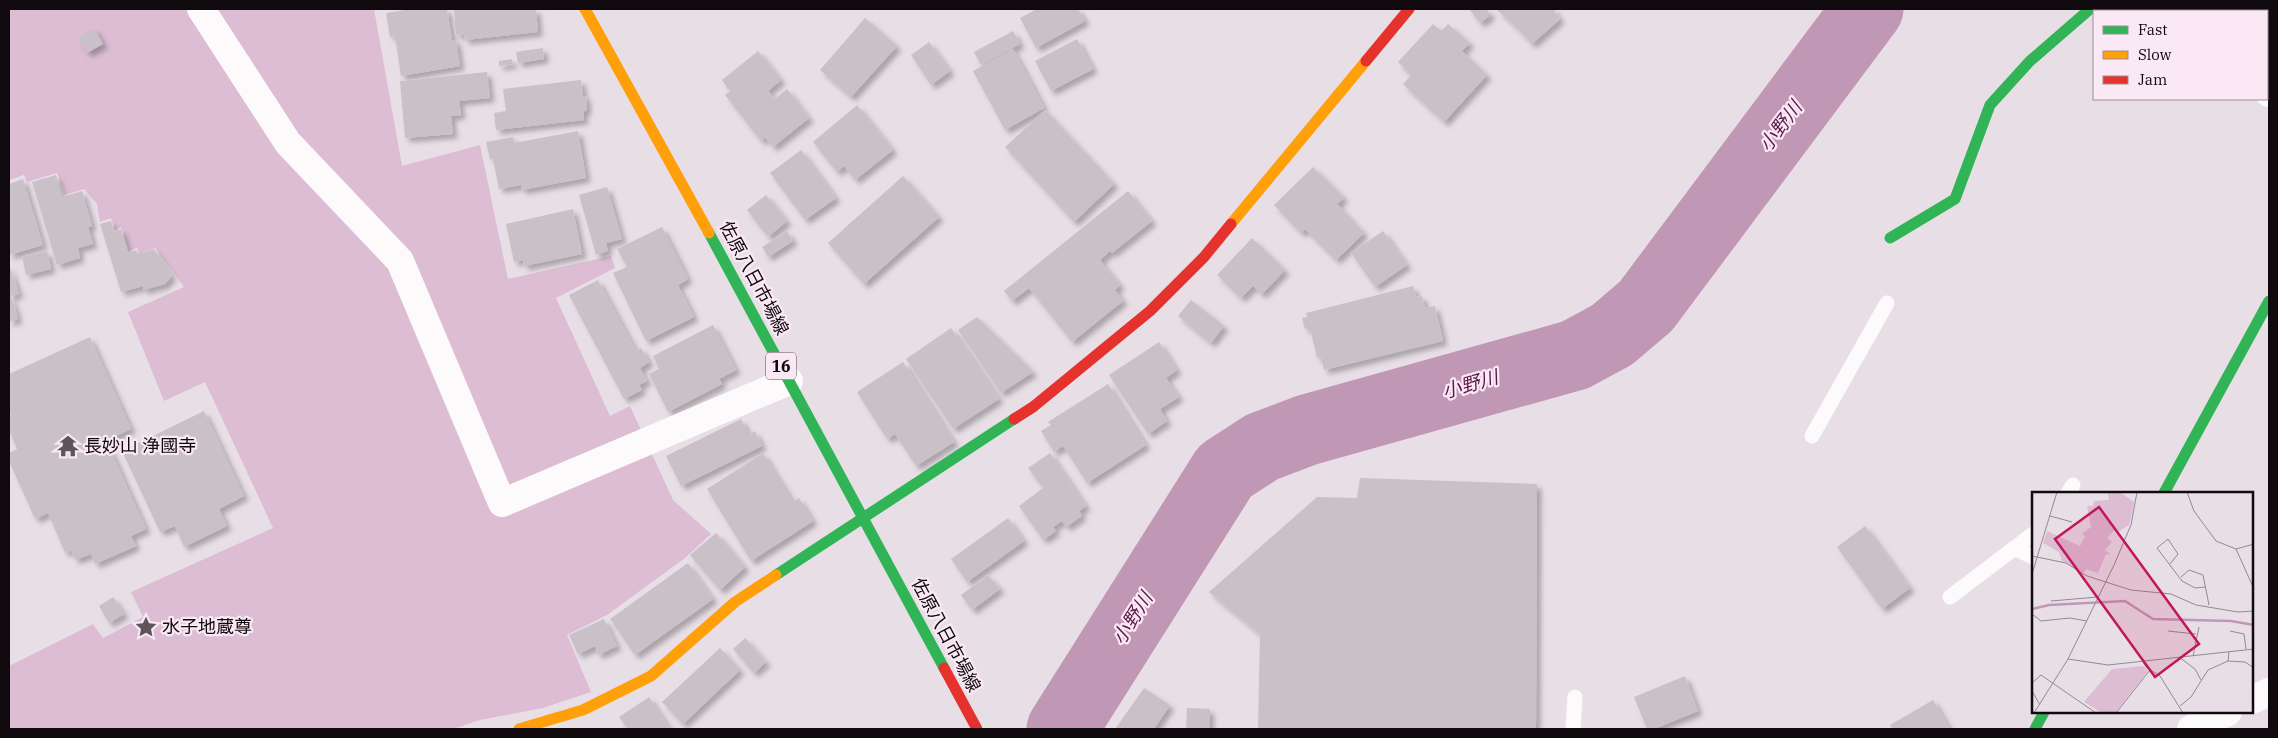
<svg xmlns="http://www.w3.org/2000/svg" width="2278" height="738" viewBox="0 0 2278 738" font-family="'IBM Plex Serif','Noto Sans JP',serif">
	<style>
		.green { fill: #dcbdd4 }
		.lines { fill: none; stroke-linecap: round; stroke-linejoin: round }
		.river { stroke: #c098b5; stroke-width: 71 }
		.building { fill: #c9c1c7; filter: url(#shadow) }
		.lane { stroke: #fcfafb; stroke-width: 15 }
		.street { stroke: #fcfafb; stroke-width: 28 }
		.fast { stroke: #30b455; stroke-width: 11 }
		.slow { stroke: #ff9f0a; stroke-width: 11 }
		.jam { stroke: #e5322d; stroke-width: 11 }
		.labels { text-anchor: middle; stroke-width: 4.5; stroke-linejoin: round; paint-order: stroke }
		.shield { fill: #fae8f4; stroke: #564d53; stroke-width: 1 }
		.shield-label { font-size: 16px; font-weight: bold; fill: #100a0e }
		.street-label { font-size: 18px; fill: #100a0e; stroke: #fae8f4 }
		.poi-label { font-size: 18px; fill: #100a0e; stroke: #fae8f4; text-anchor: start }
		.water-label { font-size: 19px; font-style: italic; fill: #59194b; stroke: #fae8f4 }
		.inset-river { fill: none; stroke: #c098b5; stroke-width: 2.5 }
		.inset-road { fill: none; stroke: #928a90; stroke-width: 1 }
		.view { fill: #c2185b; fill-opacity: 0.15; stroke: #c2185b; stroke-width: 2.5 }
		.inset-edge { fill: none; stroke: #100a0e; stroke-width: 2.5 }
	</style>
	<defs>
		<filter id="shadow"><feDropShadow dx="4.5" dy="4.5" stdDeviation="2.5" flood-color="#0004"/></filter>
	</defs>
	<rect width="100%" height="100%" fill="#e8dfe6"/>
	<path class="green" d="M9 9H374L402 166 480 145 508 279 611 256 615 268 556 298 610 416 630 406 673 500 711 534 685 558 607 615 567 635 591 692 543 708 480 720 453 729H9V666L93 624 103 638 143 617 131 592 273 528 205 382 164 401 128 312 184 287 155 248 139 254 137 248 129 251 121 227 115 230 111 218 100 222 97 204 84 189 65 195 57 173 27 182 24 175 9 180Z"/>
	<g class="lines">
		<path class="river" d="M1062 729 1225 471 1262 447 1307 430 1575 355 1612 335 1646 306 1868 9"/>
	</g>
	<g class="building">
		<path d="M411 9H447L452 40H456L460 66 401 76 395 36 390 37 386 13Z"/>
		<path d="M454 9H536L538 32 465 40 464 34 456 35Z"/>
		<path d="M1037 9H1078L1085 21 1036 48 1020 18Z"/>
		<path d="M1469 9H1486L1491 15 1480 23Z"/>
		<path d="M1498 9H1557L1554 11 1560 19 1532 44 1516 27 1497 10Z"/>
		<path d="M865 18 897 46 851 97 820 70Z"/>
		<path d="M1433 24 1441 31 1448 24 1470 43 1462 51 1487 75 1444 122 1403 84 1411 75 1398 62Z"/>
		<path d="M94 28 103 44 87 53 78 38Z"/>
		<path d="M1013 31 1020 44 981 65 974 52Z"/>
		<path d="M1077 39 1093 69 1051 91 1035 61Z"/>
		<path d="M929 42 950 71 931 85 911 55Z"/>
		<path d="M543 48 544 59 518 63 516 52Z"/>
		<path d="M1013 49 1044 108 1005 130 973 71Z"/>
		<path d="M758 51 781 80 768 91 775 99 787 89 809 118 773 147 765 137 761 141 725 95 730 91 722 80Z"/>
		<path d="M512 59 513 64 499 66V61Z"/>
		<path d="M487 72 490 98 459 101 461 115 451 116 453 134 405 138 400 81Z"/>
		<path d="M581 80 583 96H586L587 110 583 112 584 120 496 130 494 113 506 111 503 89Z"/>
		<path d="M857 105 893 150 855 180 844 166 837 172 813 142Z"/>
		<path d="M1045 110 1114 184 1074 222 1005 147Z"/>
		<path d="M578 131 586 178 521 190V185L499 189 493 159H490L486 142 513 137 514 143Z"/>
		<path d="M801 150 836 198 805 220 770 173Z"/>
		<path d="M1313 167 1344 198 1337 204 1364 233 1336 260 1305 229 1301 233 1274 205Z"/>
		<path d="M56 175 62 197 82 191 92 226 88 227 93 244 78 248 80 258 57 265 32 182Z"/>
		<path d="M903 176 939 217 864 284 828 243Z"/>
		<path d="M23 179 43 245 9 255V184Z"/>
		<path d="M607 187 622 239 606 243 608 251 596 255 579 195Z"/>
		<path d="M1128 191 1152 221 1112 253 1110 251 1100 260 1120 285 1115 290 1123 301 1072 342 1029 288 1012 301 1004 291Z"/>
		<path d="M766 195 787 221 768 237 747 210Z"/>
		<path d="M573 209 582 254 524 266 523 260 514 262 506 224Z"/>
		<path d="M111 221 114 231 121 229 128 253 136 250 138 254 154 249 172 276 165 284 144 290 143 286 121 292 100 224Z"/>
		<path d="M662 227 688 279 678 285 694 317 646 341 613 273 627 267 617 249Z"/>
		<path d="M787 231 793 241 768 257 762 247Z"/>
		<path d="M1383 231 1407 265 1375 287 1351 253Z"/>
		<path d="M1252 238 1285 270 1262 294 1253 286 1241 298 1217 275Z"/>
		<path d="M47 251 51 269 26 275 22 257Z"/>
		<path d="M9 264 19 294 11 296 18 319 9 322Z"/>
		<path d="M598 280 636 351 641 348 649 362 640 368 647 381 639 385 642 390 624 399 569 295Z"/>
		<path d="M1413 286 1416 297 1422 296 1425 308 1435 306 1443 341 1324 370 1321 357 1317 358 1310 328 1305 329 1302 318 1307 317 1306 313Z"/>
		<path d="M1191 300 1224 326 1211 343 1178 316Z"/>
		<path d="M977 317 1033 372 1001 393 958 330Z"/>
		<path d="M713 325 736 370 719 379 722 384 668 412 649 374 659 369 653 356Z"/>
		<path d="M951 328 999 399 953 429 906 359Z"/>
		<path d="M90 337 131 429 96 445 100 454 110 449 146 529 131 536 136 546 95 564 91 554 75 560 71 550 65 553 48 513 35 519 9 461V453L17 449 9 430V417L11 416 9 410V374Z"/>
		<path d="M1159 342 1177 370 1166 378 1179 397 1160 409 1167 421 1148 434 1109 375Z"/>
		<path d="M903 362 954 442 916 466 895 434 887 439 857 392Z"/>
		<path d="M1108 384 1146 445 1087 483 1063 446 1054 452 1041 431 1051 425 1048 422Z"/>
		<path d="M204 411 244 496 219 509 227 526 184 547 175 526 160 532 122 451Z"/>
		<path d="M741 419 749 435 755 431 762 446 681 486 666 456Z"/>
		<path d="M763 453 793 502 799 498 813 521 751 561 707 489Z"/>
		<path d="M1050 453 1086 506 1079 511 1082 516 1066 527 1062 521 1053 527 1056 531 1043 540 1019 506 1043 488 1028 468Z"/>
		<path d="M1360 478 1537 484 1536 729H1258L1260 634 1209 592 1317 497 1357 498Z"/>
		<path d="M1008 518 1024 541 967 582 951 559Z"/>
		<path d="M1865 526 1910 588 1882 609 1837 547Z"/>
		<path d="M716 533 745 567 720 590 690 555Z"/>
		<path d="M688 563 713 599 635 655 610 619Z"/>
		<path d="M988 575 1000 589 972 610 961 595Z"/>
		<path d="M113 597 124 614 109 623 99 606Z"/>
		<path d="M604 619 617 646 598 655 595 646 578 654 569 635Z"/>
		<path d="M745 638 766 662 754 673 733 649Z"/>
		<path d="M720 648 740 670 683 724 662 702Z"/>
		<path d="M1685 676 1698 711 1654 729H1647L1634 697Z"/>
		<path d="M1144 688 1170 705 1154 729H1115Z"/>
		<path d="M649 697 670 729H628L619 717Z"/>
		<path d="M1933 700 1950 729H1892L1890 725Z"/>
		<path d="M1187 708 1210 709 1209 729H1186Z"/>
	</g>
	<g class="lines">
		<g class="lane">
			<path d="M1812 436 1887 303"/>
			<path d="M2068 493 2073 485"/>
			<path d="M2014 548 2033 557"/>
			<path d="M1950 597 2033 534"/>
			<path d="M1573 729 1575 697"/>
		</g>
		<g class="street">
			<path d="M201 9 288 143 400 261 502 503 789 381"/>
			<path d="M2187 9 2190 11"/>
			<path d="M2267 90 2269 93"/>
			<path d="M2252 700 2269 692"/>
			<path d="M2191 729 2228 712"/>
		</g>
		<g class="fast">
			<path d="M709 233 944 668"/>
			<path d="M1890 238 1955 199 1990 105 2030 61 2090 9"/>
			<path d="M2164 493 2269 301"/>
			<path d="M776 575 1014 419"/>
			<path d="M2035 729 2044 712"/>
		</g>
		<g class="slow">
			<path d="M585 9 709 233"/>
			<path d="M1231 224 1366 61"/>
			<path d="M519 729 583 710 651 676 735 602 776 575"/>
		</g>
		<g class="jam">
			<path d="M1366 61 1409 9"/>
			<path d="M1014 419 1033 407 1150 311 1204 257 1231 224"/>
			<path d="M944 668 977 729"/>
		</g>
	</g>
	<defs>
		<g id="temple-bare" transform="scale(1.725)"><path d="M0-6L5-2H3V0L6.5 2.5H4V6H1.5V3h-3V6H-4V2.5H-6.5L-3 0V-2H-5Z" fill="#5c555a" stroke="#fae8f4" stroke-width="2.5" paint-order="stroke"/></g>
		<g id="sight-bare" transform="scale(1.725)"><path d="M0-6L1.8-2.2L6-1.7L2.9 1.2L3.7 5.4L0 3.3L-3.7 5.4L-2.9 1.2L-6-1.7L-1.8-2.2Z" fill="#5c555a" stroke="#fae8f4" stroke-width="2.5" paint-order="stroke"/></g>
	</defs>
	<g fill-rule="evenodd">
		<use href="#temple-bare" x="68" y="446"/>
		<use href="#sight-bare" x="146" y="627"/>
	</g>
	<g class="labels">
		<rect class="shield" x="766" y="352.5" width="30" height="27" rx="4"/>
		<g class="shield-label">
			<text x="781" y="372">16</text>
		</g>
		<g class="street-label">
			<text transform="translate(754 278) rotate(62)" y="6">佐原八日市場線</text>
			<text transform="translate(946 635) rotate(62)" y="6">佐原八日市場線</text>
		</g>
		<g class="poi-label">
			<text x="84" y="452">長妙山 浄國寺</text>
			<text x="162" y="633">水子地蔵尊</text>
		</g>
		<g class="water-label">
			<text transform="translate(1780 126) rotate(-53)" y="7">小野川</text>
			<text transform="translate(1470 384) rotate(-16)" y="7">小野川</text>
			<text transform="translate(1132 618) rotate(-58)" y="7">小野川</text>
		</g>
	</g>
	<g transform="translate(2032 492)">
		<rect width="221" height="221" fill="#e8dfe6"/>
		<path d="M76 0H88L102 10 99 26 97 33 86 40 83 38 75 46 80 50 73 58 79 63 74 62 66 81 54 77 52 81 30 69 27 60 11 51 15 39 48 54 53 44 50 42 59 35 55 14H61L62 9 77 8ZM111 174 116 179 83 221H70L52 210 80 177Z" fill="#dcbdd4"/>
		<path class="inset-river" d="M0 117 17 113 93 109 121 127 199 129 222 133"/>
		<path class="inset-road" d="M155 0 162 19 184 49 204 57 222 52M18 24 40 30M204 57 222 97M0 64 34 71 55 84 99 98 139 102 164 113 206 120 222 119M138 72 146 62 136 47 125 56 150 89 163 96 173 95M0 82 25 0M149 85 157 78 171 83 177 113M19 109 66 105M0 122 9 129 38 126 55 129M136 139 164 142M198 139 212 142 214 157M197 160 196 169 213 170 222 176M161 164 167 135M147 165 163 177 169 188M36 167 76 173 222 157M111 170 114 175 128 184 151 221M0 191 9 183 64 221M0 199 8 213M148 214 159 205 176 178 196 169M2 221 36 167 82 73 99 33 105 0M84 221 118 178"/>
		<path class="view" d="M67 15 167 152 123 185 23 47Z"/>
		<rect width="221" height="221" class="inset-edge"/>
	</g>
	<rect width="2278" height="738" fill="none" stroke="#100a0e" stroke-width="20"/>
	<rect x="2093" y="10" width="175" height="90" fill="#fae8f4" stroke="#9c8f98"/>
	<rect x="2103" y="26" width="25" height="8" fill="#30b455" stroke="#9c8f98"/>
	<text x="2138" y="35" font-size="15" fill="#100a0e">Fast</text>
	<rect x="2103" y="51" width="25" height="8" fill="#ff9f0a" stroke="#9c8f98"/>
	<text x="2138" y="60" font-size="15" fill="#100a0e">Slow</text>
	<rect x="2103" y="76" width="25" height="8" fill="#e5322d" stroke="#9c8f98"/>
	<text x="2138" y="85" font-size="15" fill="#100a0e">Jam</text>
</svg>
